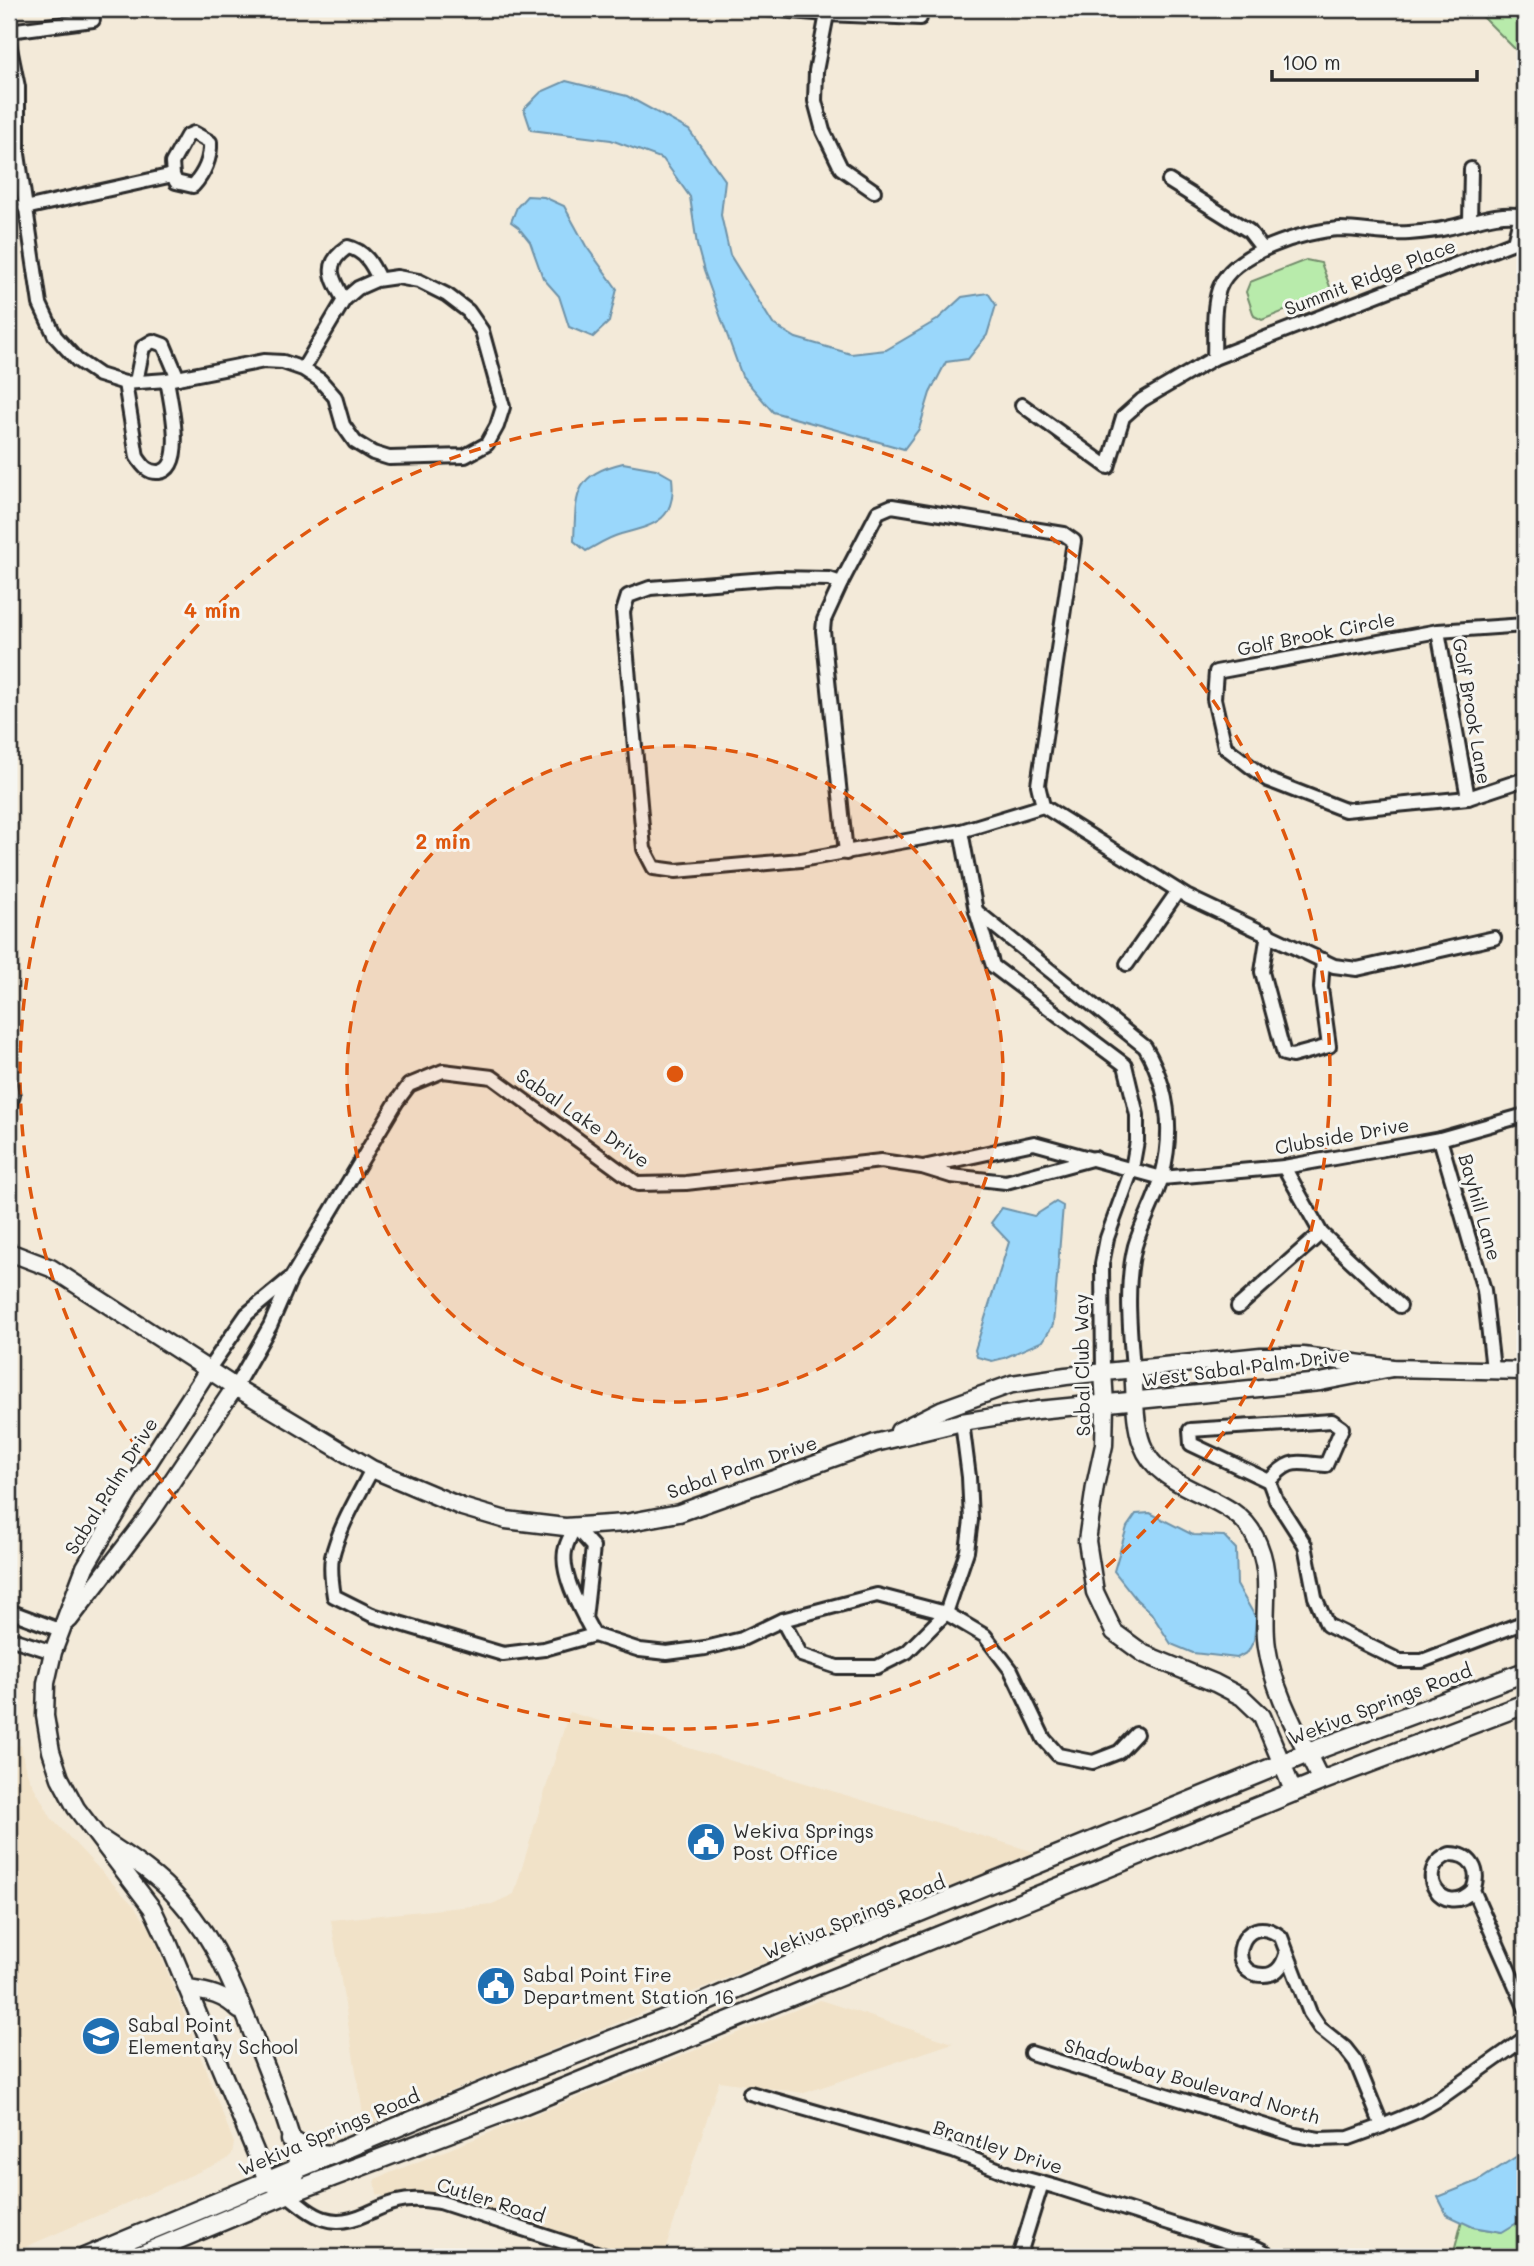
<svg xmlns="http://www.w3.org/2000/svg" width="1534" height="2266" viewBox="0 0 1534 2266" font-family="Mali,sans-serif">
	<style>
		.built { fill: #f1e2c8 }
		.green { fill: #b8ebab; stroke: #728b6b; stroke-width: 2 }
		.water { fill: #9ad7fb; stroke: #6e92a8; stroke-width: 2 }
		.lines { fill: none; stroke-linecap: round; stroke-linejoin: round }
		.minor-casing { stroke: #2b2b2b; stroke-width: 18 }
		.tertiary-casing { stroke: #2b2b2b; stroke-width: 21 }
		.secondary-casing { stroke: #2b2b2b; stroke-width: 23 }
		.minor { stroke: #f6f6f2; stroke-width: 12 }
		.tertiary { stroke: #f6f6f2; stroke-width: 16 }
		.secondary { stroke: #f6f6f2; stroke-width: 18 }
		.ring { fill: none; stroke: #df570e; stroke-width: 3.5; stroke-dasharray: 12 9 }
		.labels { text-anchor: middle; stroke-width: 6; stroke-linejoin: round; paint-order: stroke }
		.street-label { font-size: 19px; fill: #2b2b2b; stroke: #f6f6f2 }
		.poi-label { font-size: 19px; fill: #2b2b2b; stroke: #f6f6f2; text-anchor: start }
		.centre { fill: #df570e; stroke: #f6f6f2; stroke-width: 3.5 }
		.ring-label { font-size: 21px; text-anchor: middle; font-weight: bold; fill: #df570e; stroke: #f6f6f2; stroke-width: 6; stroke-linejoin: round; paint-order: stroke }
	</style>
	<rect width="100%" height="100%" fill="#f3ead9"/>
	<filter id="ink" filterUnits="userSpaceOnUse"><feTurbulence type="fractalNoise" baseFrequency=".0143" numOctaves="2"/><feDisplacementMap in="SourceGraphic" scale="14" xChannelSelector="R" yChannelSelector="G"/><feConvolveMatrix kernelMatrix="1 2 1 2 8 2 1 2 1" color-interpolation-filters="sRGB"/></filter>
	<g filter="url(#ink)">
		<g class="built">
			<path d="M569 1712 1035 1852 365 2126 331 1920 492 1904 514 1894Z"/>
			<path d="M21 1745 24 1764 29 1778 52 1819 134 1906 151 1930 234 2143 232 2154 226 2160 9 2254V1749Z"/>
			<path d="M820 2000 953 2043 804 2093 719 2081 663 2257H632L443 2195 412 2191 387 2197 377 2194 375 2179Z"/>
		</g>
		<g class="green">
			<path d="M1475 9H1525V59Z"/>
			<path d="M1306 260 1321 263 1332 292 1262 320 1254 316 1246 292 1250 282Z"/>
			<path d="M1525 2218V2257H1457L1455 2248 1462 2221 1473 2227 1501 2232Z"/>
		</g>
		<g class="water">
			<path d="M566 81 627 96 689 130 725 180 721 215 730 255 773 324 796 338 851 354 886 350 937 320 962 297 988 293 996 305 987 335 968 359 946 362 930 393 919 429 904 449 773 412 742 376 704 271 697 245 690 197 663 159 611 140 531 130 524 109 541 92Z"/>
			<path d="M527 196 544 197 564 206 586 246 617 289 609 322 593 337 569 327 559 296 543 278 530 242 518 227 511 222 517 207Z"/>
			<path d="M623 463 656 469 672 478C677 520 655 525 621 534 609 537 597 545 586 551L574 541C576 494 573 475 623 463Z"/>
			<path d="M1056 1202 1063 1206 1053 1325 1043 1341 1004 1358 992 1361 977 1357 975 1350 1009 1242 991 1223 1002 1208 1034 1216Z"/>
			<path d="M1150 1513 1193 1535 1224 1536 1236 1549 1237 1585 1256 1618 1254 1640 1248 1652 1237 1658 1193 1653 1171 1644 1151 1613 1137 1600 1114 1571 1127 1527 1136 1514Z"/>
			<path d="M1525 2151V2218L1502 2232 1473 2227 1447 2215 1438 2197 1478 2181Z"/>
		</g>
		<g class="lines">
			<g class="minor-casing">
				<g id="minor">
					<path d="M767 9 827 14 920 18"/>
					<path d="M828 9 816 71 815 101 823 131 841 168 874 191"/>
					<path d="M9 31 93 20"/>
					<path d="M9 43 18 87V154L40 304 55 336 77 360 99 375 125 383 167 380 264 361 283 362 303 369 320 380 335 397 343 425 355 442 373 453 389 458 465 456 487 444 497 426 503 407 482 331 468 311 447 295 419 281 397 277 376 280 358 288 344 300 303 369"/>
					<path d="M1169 181 1249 231 1263 249"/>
					<path d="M25 208 173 175 176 182 193 186C204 174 211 158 210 142L194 133 187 136 172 163 173 175"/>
					<path d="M1470 222 1471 169"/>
					<path d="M344 300C331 277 323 264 348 247 365 251 372 264 379 279"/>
					<path d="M1214 358 1514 242 1521 215"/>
					<path d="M136 382 143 347 153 341 164 345 178 378"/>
					<path d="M125 383 137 457C143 466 148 473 159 472 187 469 170 399 167 380"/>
					<path d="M1022 405 1108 467 1123 417 1142 400 1214 358C1215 336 1212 310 1219 289 1232 252 1305 231 1340 229 1363 229 1386 235 1409 233 1422 232 1435 231 1447 228 1474 222 1497 211 1525 216"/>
					<path d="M841 583 824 620 823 631 846 853"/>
					<path d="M1525 625 1438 631 1216 672 1214 699 1225 747 1268 780 1345 810 1468 798 1525 779"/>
					<path d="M1438 631 1468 798"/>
					<path d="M1043 806 961 831 801 860 676 871 654 868 644 849 623 612 628 596 650 588 778 578 829 579 841 583 878 512 892 506 1064 534 1074 541 1038 785 1043 806 1188 897 1334 966 1357 969 1494 938"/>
					<path d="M961 831 976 911 993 966 1125 1065 1137 1115V1141L1132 1169 1107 1238 1102 1264 1103 1372"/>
					<path d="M976 911 1145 1047C1169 1088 1174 1130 1162 1176 1156 1200 1142 1222 1135 1246 1125 1286 1130 1329 1133 1369"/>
					<path d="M1268 933 1262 972 1284 1054 1292 1056 1329 1046 1321 988 1323 960"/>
					<path d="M1127 964 1178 891"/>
					<path d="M9 1082 13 1096 9 1106"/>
					<path d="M1440 1139 1484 1290 1493 1369"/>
					<path d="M923 1167 1034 1143 1162 1178 1284 1167 1440 1139 1525 1115"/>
					<path d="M1284 1167 1321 1233 1400 1306"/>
					<path d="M1238 1307 1321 1233"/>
					<path d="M208 1370 247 1314 288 1280"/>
					<path d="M235 1387 270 1326 291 1278 397 1101 409 1085 443 1071 492 1077 638 1184 686 1183 881 1161 922 1167 951 1176 1006 1182 1095 1158"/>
					<path d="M1332 1421 1342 1428 1326 1465C1295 1463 1291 1457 1269 1481L1191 1444 1190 1430Z"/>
					<path d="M372 1469C358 1497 339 1527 332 1557 330 1570 332 1584 334 1596L372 1615 503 1654 544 1649 594 1635"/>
					<path d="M1269 1481 1276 1500 1305 1545 1315 1597 1327 1625 1400 1661H1422L1525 1622"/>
					<path d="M9 1611 60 1630"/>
					<path d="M585 1619 593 1547 575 1527C572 1533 568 1540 566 1547 558 1572 582 1613 594 1635"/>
					<path d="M782 1620 801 1655 837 1667H877L907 1652 946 1613 967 1551 971 1520 969 1477 962 1422"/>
					<path d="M594 1635 640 1650 667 1653 705 1648 742 1639 782 1620 877 1595 946 1613 985 1636 1011 1670 1044 1739 1058 1755 1093 1762 1119 1752 1136 1734"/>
					<path d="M9 1638 53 1652"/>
					<path d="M1473 1890C1444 1920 1410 1871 1450 1854 1471 1854 1481 1870 1473 1890L1525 2007"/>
					<path d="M1286 1954C1283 1965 1277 1975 1264 1975 1222 1976 1241 1906 1281 1937L1310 2013 1320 2028 1345 2048 1356 2062 1382 2126"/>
					<path d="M1031 2053 1295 2135 1319 2139 1349 2138 1382 2126 1418 2111 1439 2099 1525 2038"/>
					<path d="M750 2093 953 2151 1012 2175 1056 2187 1232 2243C1248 2244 1259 2247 1272 2257"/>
					<path d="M287 2194C315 2217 331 2230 366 2214 376 2210 386 2204 397 2202 412 2198 425 2200 440 2202L609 2257"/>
					<path d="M1232 2243 1248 2257"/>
					<path d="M1019 2257 1042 2183"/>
				</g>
			</g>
			<g class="tertiary-casing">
				<g id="tertiary">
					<path d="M9 1252 51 1268 235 1387 372 1469 462 1507 506 1520 565 1527 625 1523 679 1513 875 1443 962 1422 1038 1410 1320 1382 1392 1368"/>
					<path d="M1133 1369C1135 1391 1134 1423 1142 1444 1160 1495 1233 1491 1255 1537 1275 1576 1261 1608 1267 1647 1274 1695 1301 1738 1321 1781"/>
					<path d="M1103 1372 1105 1404 1104 1445 1095 1486 1087 1541 1095 1592 1114 1632 1144 1654 1215 1683 1242 1697 1262 1716 1294 1793"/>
					<path d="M899 1431 943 1409 1012 1384 1066 1376 1261 1356H1303L1392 1368 1525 1371"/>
					<path d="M69 1620 148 1517 235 1387"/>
					<path d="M100 1838C129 1857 158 1875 180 1901 198 1921 213 1944 224 1968 238 1995 301 2147 297 2169 296 2177 291 2187 287 2194L267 2180 168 1942 152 1908 76 1808 60 1778 51 1751 45 1716 46 1683 53 1652 85 1567 127 1496 208 1370"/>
					<path d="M188 1989C209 1992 224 1995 239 2010"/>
				</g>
			</g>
			<g class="secondary-casing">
				<g id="secondary">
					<path d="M291 2140 312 2153 330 2155"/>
					<path d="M86 2257 512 2079 680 2013 790 1965 1308 1753 1525 1672"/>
					<path d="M136 2257 287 2194 522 2105 1321 1781 1525 1704"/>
				</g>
			</g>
			<use href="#minor" class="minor"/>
			<use href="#tertiary" class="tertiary"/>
			<use href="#secondary" class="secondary"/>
		</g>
	</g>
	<circle cx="675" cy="1074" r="328" fill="#df570e" fill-opacity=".12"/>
	<g class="ring">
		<circle cx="675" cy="1074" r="328"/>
		<circle cx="675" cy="1074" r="655"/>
	</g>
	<defs>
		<g id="civic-disc" transform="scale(2.0125)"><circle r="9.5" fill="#1f6fb2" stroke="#f6f6f2"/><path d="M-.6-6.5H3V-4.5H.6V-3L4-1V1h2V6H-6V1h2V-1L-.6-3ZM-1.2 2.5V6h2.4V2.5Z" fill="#fff"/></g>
		<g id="school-disc" transform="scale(2.0125)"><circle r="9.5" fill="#1f6fb2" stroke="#f6f6f2"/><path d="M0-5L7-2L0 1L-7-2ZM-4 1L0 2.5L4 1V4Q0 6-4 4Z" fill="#fff"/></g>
	</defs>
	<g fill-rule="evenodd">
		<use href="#civic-disc" x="706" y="1842"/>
		<use href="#civic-disc" x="496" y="1986"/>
		<use href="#school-disc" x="101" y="2036"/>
	</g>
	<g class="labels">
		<g class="street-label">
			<text transform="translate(1370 277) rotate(-21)" y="7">Summit Ridge Place</text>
			<text transform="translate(1316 634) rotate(-11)" y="7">Golf Brook Circle</text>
			<text transform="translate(1472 711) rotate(80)" y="7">Golf Brook Lane</text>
			<text transform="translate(583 1118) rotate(35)" y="7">Sabal Lake Drive</text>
			<text transform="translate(1342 1136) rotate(-10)" y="7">Clubside Drive</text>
			<text transform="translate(1480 1207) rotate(74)" y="7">Bayhill Lane</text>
			<text transform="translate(1082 1365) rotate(-91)" y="7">Sabal Club Way</text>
			<text transform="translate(1246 1367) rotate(-7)" y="7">West Sabal Palm Drive</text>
			<text transform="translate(742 1467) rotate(-19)" y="7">Sabal Palm Drive</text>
			<text transform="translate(111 1486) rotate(-58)" y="7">Sabal Palm Drive</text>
			<text transform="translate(1380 1704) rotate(-21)" y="7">Wekiva Springs Road</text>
			<text transform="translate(854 1917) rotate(-22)" y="7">Wekiva Springs Road</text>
			<text transform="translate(1192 2081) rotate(16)" y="7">Shadowbay Boulevard North</text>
			<text transform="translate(329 2132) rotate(-23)" y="7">Wekiva Springs Road</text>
			<text transform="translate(998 2147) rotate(18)" y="7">Brantley Drive</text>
			<text transform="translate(491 2200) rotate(17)" y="7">Cutler Road</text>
		</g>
		<g class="poi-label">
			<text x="733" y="1838">Wekiva Springs<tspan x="733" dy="22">Post Office</tspan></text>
			<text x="523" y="1982">Sabal Point Fire<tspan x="523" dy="22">Department Station 16</tspan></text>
			<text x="128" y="2032">Sabal Point<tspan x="128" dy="22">Elementary School</tspan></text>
		</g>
	</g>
	<circle cx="675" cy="1074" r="10" class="centre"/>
	<g class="ring-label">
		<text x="212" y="618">4 min</text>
		<text x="443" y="849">2 min</text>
	</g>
	<rect width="1534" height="2266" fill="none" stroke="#f6f6f2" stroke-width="35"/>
	<rect x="18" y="18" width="1499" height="2231" fill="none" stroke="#2b2b2b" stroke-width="2.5" filter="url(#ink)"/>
	<path d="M1272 70v10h205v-10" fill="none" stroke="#2b2b2b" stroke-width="3.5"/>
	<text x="1282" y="70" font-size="21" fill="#2b2b2b" stroke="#f6f6f2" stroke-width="5" paint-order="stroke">100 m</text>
</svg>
